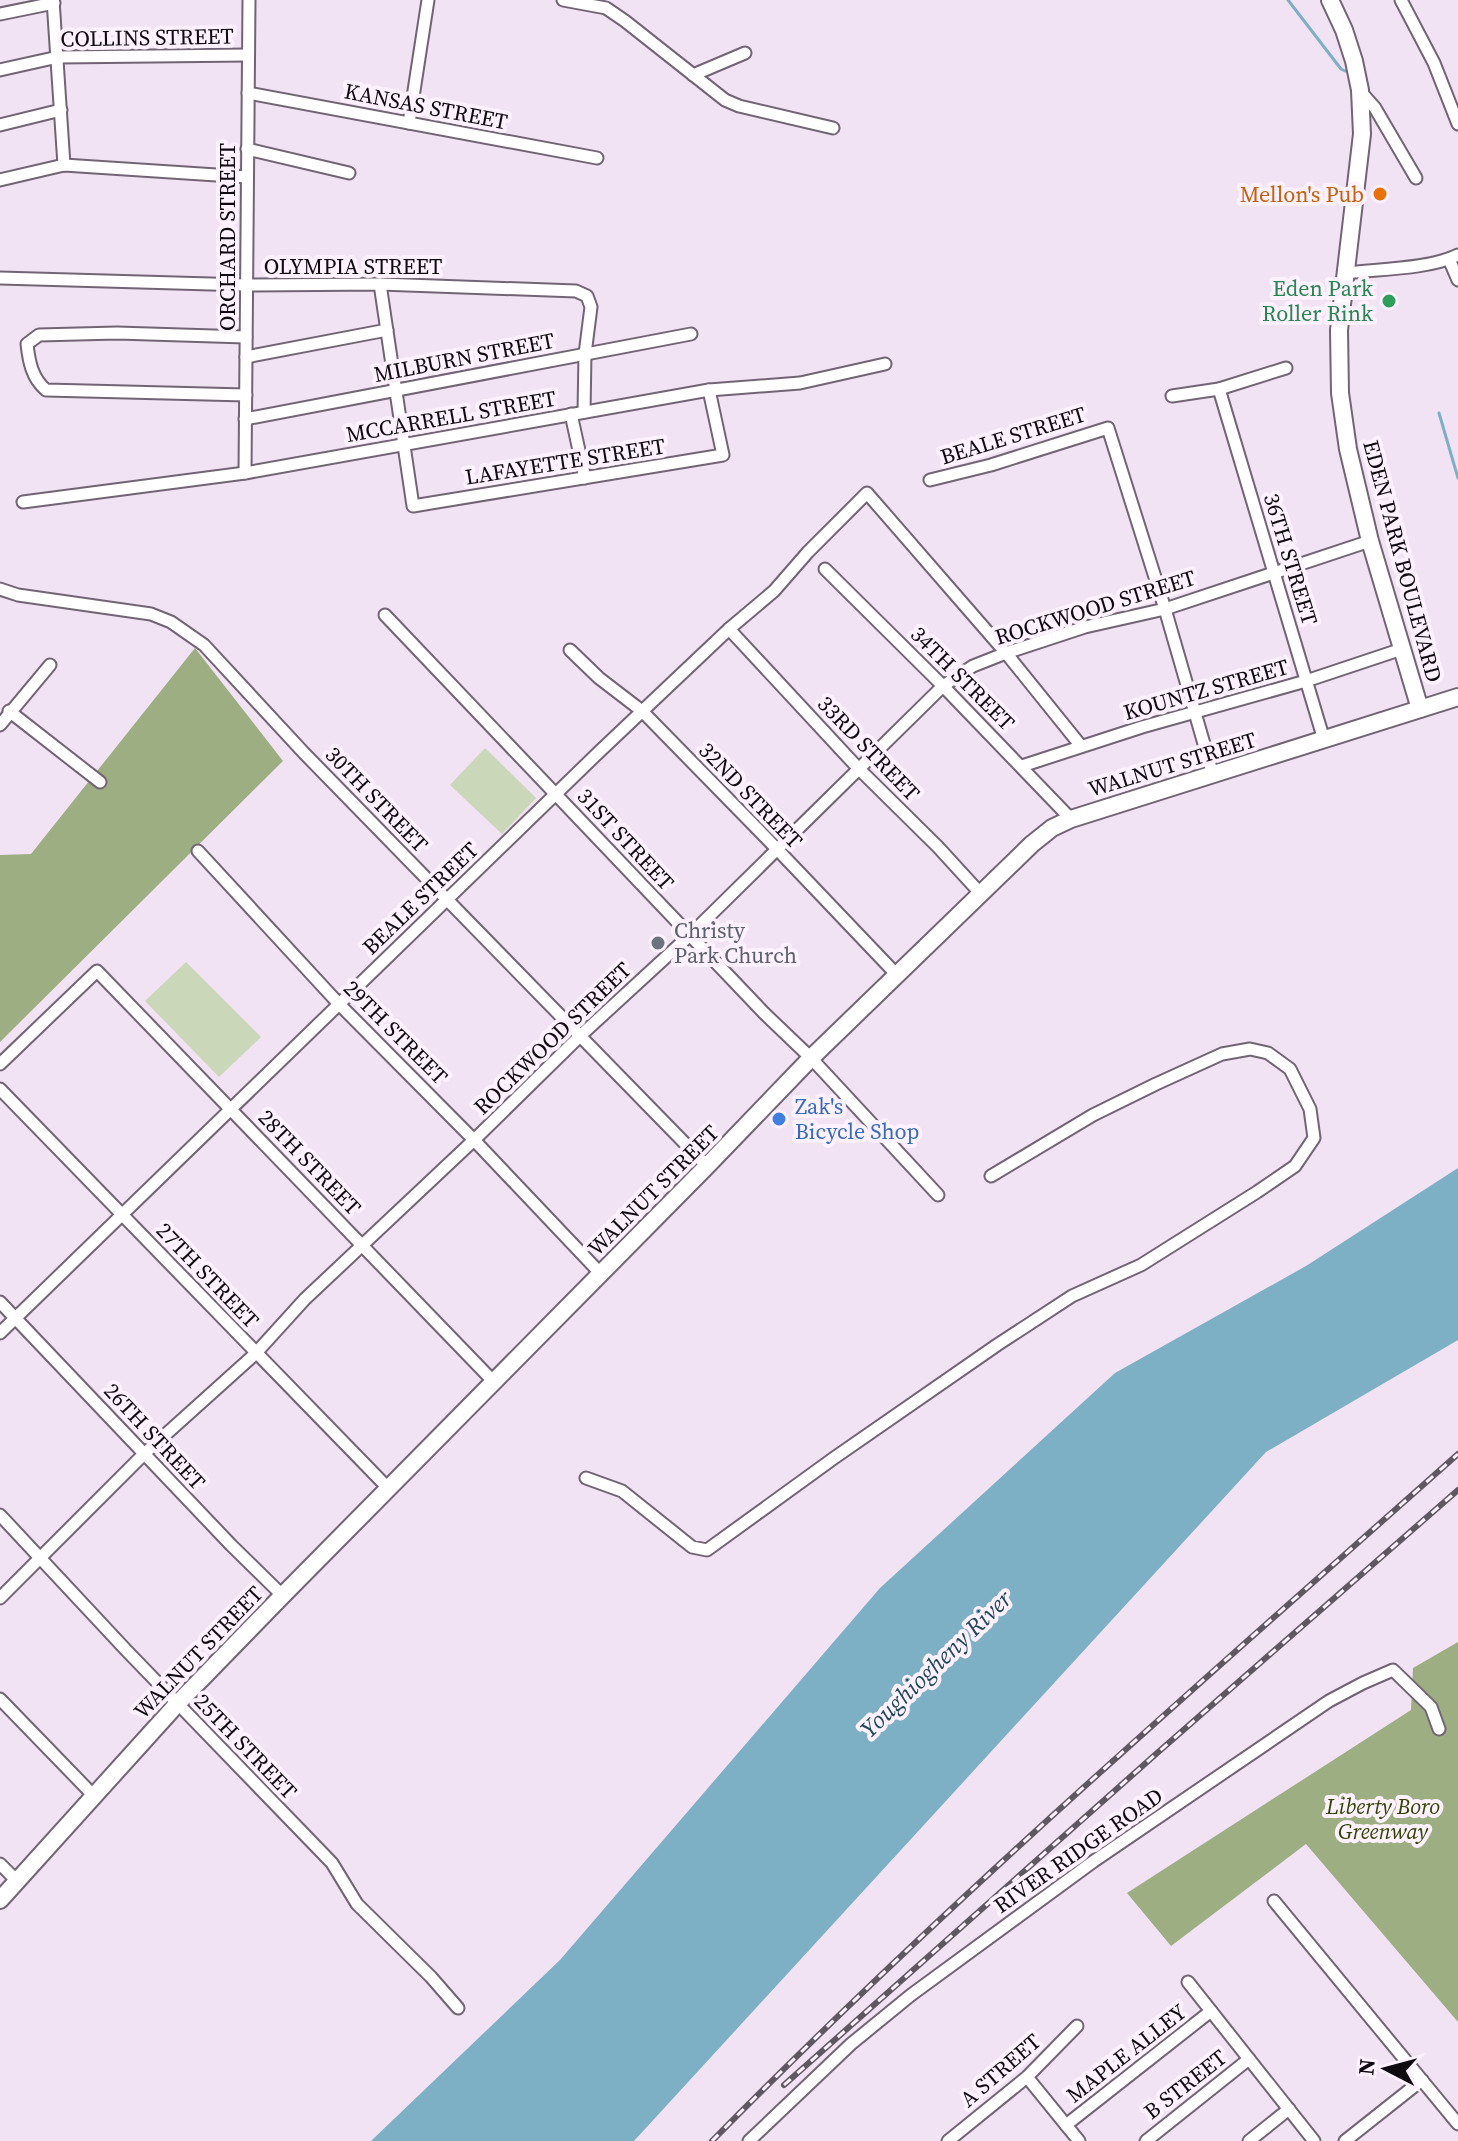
<svg xmlns="http://www.w3.org/2000/svg" width="1458" height="2141" viewBox="0 0 1458 2141" font-family="'Source Serif 4',serif">
	<style>
		.green { fill: #cad7b8 }
		.forest { fill: #9dae83 }
		.water { fill: #7db0c5 }
		.lines { fill: none; stroke-linecap: round; stroke-linejoin: round }
		.stream { stroke: #7db0c5; stroke-width: 3 }
		.street-casing { stroke: #726474; stroke-width: 15 }
		.secondary-casing { stroke: #726474; stroke-width: 20 }
		.primary-casing { stroke: #726474; stroke-width: 20 }
		.street { stroke: #fff; stroke-width: 11 }
		.secondary { stroke: #fff; stroke-width: 16 }
		.primary { stroke: #fff; stroke-width: 16 }
		.rail-casing { stroke: #5f5761; stroke-width: 6 }
		.rail { stroke: #fdf0ff; stroke-width: 3; stroke-dasharray: 9; stroke-linecap: butt }
		.food-dot { fill: #e8710a; stroke: #fdf0ff; stroke-width: 3 }
		.leisure-dot { fill: #2e9e5b; stroke: #fdf0ff; stroke-width: 3 }
		.worship-dot { fill: #6b7280; stroke: #fdf0ff; stroke-width: 3 }
		.shop-dot { fill: #3f7fe0; stroke: #fdf0ff; stroke-width: 3 }
		.labels { text-anchor: middle; stroke-width: 8; stroke-linejoin: round; paint-order: stroke }
		.street-label { font-size: 22px; fill: #0f0a10; stroke: #fdf0ff }
		.food-label { font-size: 22px; fill: #c56008; stroke: #fdf0ff; text-anchor: end }
		.leisure-label { font-size: 22px; fill: #27864d; stroke: #fdf0ff; text-anchor: end }
		.worship-label { font-size: 22px; fill: #5b616d; stroke: #fdf0ff; text-anchor: start }
		.shop-label { font-size: 22px; fill: #366cbe; stroke: #fdf0ff; text-anchor: start }
		.park-label { font-size: 22px; font-style: italic; fill: #324500; stroke: #fdf0ff }
		.water-label { font-size: 24px; font-style: italic; fill: #1c4858; stroke: #fdf0ff }
	</style>
	<rect width="100%" height="100%" fill="#f1e2f4"/>
	<g class="green">
		<path d="M485 748 536 798 502 834 450 785Z"/>
		<path d="M186 962 261 1037 219 1077 145 1001Z"/>
	</g>
	<g class="forest">
		<path d="M195 648 283 761 0 1042V855L31 854Z"/>
		<path d="M1458 1642V2022L1306 1844 1171 1946 1127 1893 1411 1710 1413 1668Z"/>
	</g>
	<path class="water" d="M1458 1168V1340L1266 1452 634 2141H371L560 1960 880 1588 1115 1373 1306 1266Z"/>
	<g class="lines">
		<g class="stream">
			<path d="M1288 0 1341 69 1345 71"/>
			<path d="M1439 413 1458 478"/>
		</g>
		<g class="street-casing">
			<g id="street">
				<path d="M53 0 64 165"/>
				<path d="M563 0 606 8 625 21 725 100 739 106 833 128"/>
				<path d="M1401 0 1434 63 1458 124"/>
				<path d="M0 14 54 3"/>
				<path d="M0 70 58 57 248 55"/>
				<path d="M693 75 745 53"/>
				<path d="M1360 91 1375 108 1416 178"/>
				<path d="M248 93 597 158"/>
				<path d="M409 123 428 0"/>
				<path d="M0 125 61 110"/>
				<path d="M247 149 349 173"/>
				<path d="M0 180 64 165 247 177"/>
				<path d="M1449 259 1458 280"/>
				<path d="M1346 273C1378 269 1430 269 1458 255"/>
				<path d="M0 278 246 285 380 284 576 291 587 296 591 307 585 354 584 412"/>
				<path d="M380 284 413 506 723 455 709 390"/>
				<path d="M246 357 387 330"/>
				<path d="M1219 389 1324 740"/>
				<path d="M246 395 46 390C32 378 29 362 27 344L39 335 117 333 246 337"/>
				<path d="M1172 396 1219 389 1286 368"/>
				<path d="M571 414 585 478"/>
				<path d="M245 419 691 334"/>
				<path d="M245 473 249 0"/>
				<path d="M930 480 991 465 1108 428 1165 609 1213 775"/>
				<path d="M23 502 245 473 709 390 800 383 885 364"/>
				<path d="M825 569 943 686 1071 819"/>
				<path d="M0 589 18 595 151 614 171 622 204 645 304 753 707 1166"/>
				<path d="M385 615 764 1013 811 1058 938 1195"/>
				<path d="M729 629 858 768 938 847 981 894"/>
				<path d="M570 650 599 678 642 711 776 848 897 975"/>
				<path d="M9 711 100 782"/>
				<path d="M0 725 50 665"/>
				<path d="M1022 766 1142 727 1306 681 1402 649"/>
				<path d="M198 851 339 1004 474 1140 601 1274"/>
				<path d="M0 1064 97 971 493 1381"/>
				<path d="M0 1089 388 1488"/>
				<path d="M0 1302 231 1545 283 1596"/>
				<path d="M0 1333 599 752 729 629 774 591 808 552 867 493 1006 653 1081 746"/>
				<path d="M586 1478 622 1491 692 1547 707 1550 834 1458 997 1345 1072 1296 1141 1265 1257 1192 1295 1166 1314 1138 1310 1109 1290 1069 1268 1053 1250 1049 1222 1054 1156 1084 1093 1115 991 1176"/>
				<path d="M0 1515 126 1650 332 1863 357 1904 431 1977 458 2008"/>
				<path d="M0 1598 145 1453 255 1354 305 1299 474 1140 580 1036 690 935 943 686 973 666 1006 653 1085 627 1165 609 1370 541"/>
				<path d="M0 1699 94 1796"/>
				<path d="M0 1864 17 1881"/>
				<path d="M1274 1901 1458 2124"/>
				<path d="M1188 1982 1314 2141"/>
				<path d="M1027 2077 1079 2141"/>
				<path d="M1066 2125 1211 2011"/>
				<path d="M749 2141 851 2044 911 1995 1094 1861 1329 1701 1363 1683 1393 1670 1431 1707 1439 1729"/>
				<path d="M948 2141 1027 2077 1077 2026"/>
				<path d="M1146 2141 1249 2059"/>
				<path d="M1249 2141 1289 2109"/>
				<path d="M1345 2141 1422 2080"/>
			</g>
		</g>
		<g class="secondary-casing">
			<path id="secondary" d="M1330 0 1344 30 1354 61 1360 90 1362 134 1339 330 1340 393 1348 449 1370 541 1420 709"/>
		</g>
		<g class="primary-casing">
			<path id="primary" d="M0 1900 178 1703 286 1592 707 1166 811 1058 1032 844 1052 828 1071 819 1458 697"/>
		</g>
		<use href="#street" class="street"/>
		<use href="#secondary" class="secondary"/>
		<use href="#primary" class="primary"/>
		<g class="rail-casing">
			<g id="rail">
				<path d="M784 2085 1156 1754 1458 1490"/>
				<path d="M712 2141C949 1900 1205 1679 1458 1454"/>
			</g>
		</g>
		<use href="#rail" class="rail"/>
	</g>
	<circle class="food-dot" cx="1380" cy="194" r="8"/>
	<circle class="leisure-dot" cx="1389" cy="301" r="8"/>
	<circle class="worship-dot" cx="658" cy="943" r="8"/>
	<circle class="shop-dot" cx="779" cy="1119" r="8"/>
	<g class="labels">
		<g class="street-label">
			<text transform="translate(147 37) rotate(-1)" y="8">COLLINS STREET</text>
			<text transform="translate(426 106) rotate(11)" y="8">KANSAS STREET</text>
			<text transform="translate(227 237) rotate(-90)" y="8">ORCHARD STREET</text>
			<text x="353" y="274">OLYMPIA STREET</text>
			<text transform="translate(464 357) rotate(-11)" y="8">MILBURN STREET</text>
			<text transform="translate(451 416) rotate(-10)" y="8">MCCARRELL STREET</text>
			<text transform="translate(1013 435) rotate(-17)" y="8">BEALE STREET</text>
			<text transform="translate(565 461) rotate(-9)" y="8">LAFAYETTE STREET</text>
			<text transform="translate(1291 559) rotate(73)" y="8">36TH STREET</text>
			<text transform="translate(1403 561) rotate(75)" y="8">EDEN PARK BOULEVARD</text>
			<text transform="translate(1095 607) rotate(-17)" y="8">ROCKWOOD STREET</text>
			<text transform="translate(963 678) rotate(45)" y="8">34TH STREET</text>
			<text transform="translate(1206 689) rotate(-16)" y="8">KOUNTZ STREET</text>
			<text transform="translate(869 748) rotate(46)" y="8">33RD STREET</text>
			<text transform="translate(1172 764) rotate(-17)" y="8">WALNUT STREET</text>
			<text transform="translate(751 795) rotate(46)" y="8">32ND STREET</text>
			<text transform="translate(377 799) rotate(46)" y="8">30TH STREET</text>
			<text transform="translate(626 839) rotate(47)" y="8">31ST STREET</text>
			<text transform="translate(420 898) rotate(-44)" y="8">BEALE STREET</text>
			<text transform="translate(396 1032) rotate(45)" y="8">29TH STREET</text>
			<text transform="translate(552 1038) rotate(-44)" y="8">ROCKWOOD STREET</text>
			<text transform="translate(310 1162) rotate(46)" y="8">28TH STREET</text>
			<text transform="translate(653 1190) rotate(-45)" y="8">WALNUT STREET</text>
			<text transform="translate(208 1275) rotate(46)" y="8">27TH STREET</text>
			<text transform="translate(155 1436) rotate(47)" y="8">26TH STREET</text>
			<text transform="translate(198 1652) rotate(-46)" y="8">WALNUT STREET</text>
			<text transform="translate(246 1746) rotate(46)" y="8">25TH STREET</text>
			<text transform="translate(1078 1850) rotate(-35)" y="8">RIVER RIDGE ROAD</text>
			<text transform="translate(1126 2053) rotate(-38)" y="8">MAPLE ALLEY</text>
			<text transform="translate(1000 2070) rotate(-41)" y="8">A STREET</text>
			<text transform="translate(1185 2084) rotate(-38)" y="8">B STREET</text>
		</g>
		<g class="food-label">
			<text x="1364" y="202">Mellon's Pub</text>
		</g>
		<g class="leisure-label">
			<text x="1373" y="296">Eden Park<tspan x="1373" dy="25">Roller Rink</tspan></text>
		</g>
		<g class="worship-label">
			<text x="674" y="938">Christy<tspan x="674" dy="25">Park Church</tspan></text>
		</g>
		<g class="shop-label">
			<text x="795" y="1114">Zak's<tspan x="795" dy="25">Bicycle Shop</tspan></text>
		</g>
		<g class="park-label">
			<text x="1383" y="1814">Liberty Boro<tspan x="1383" dy="25">Greenway</tspan></text>
		</g>
		<g class="water-label">
			<text transform="translate(936 1664) rotate(-44)" y="8">Youghiogheny River</text>
		</g>
	</g>
	<g transform="translate(1386 2069) rotate(276)" stroke="#fdf0ff" stroke-width="6" paint-order="stroke">
	<path d="M0-6L14 30L0 20L-14 30Z" fill="#0f0a10"/>
	<text y="-12" font-size="22" font-weight="bold" text-anchor="middle" fill="#0f0a10">N</text>
	</g>
</svg>
